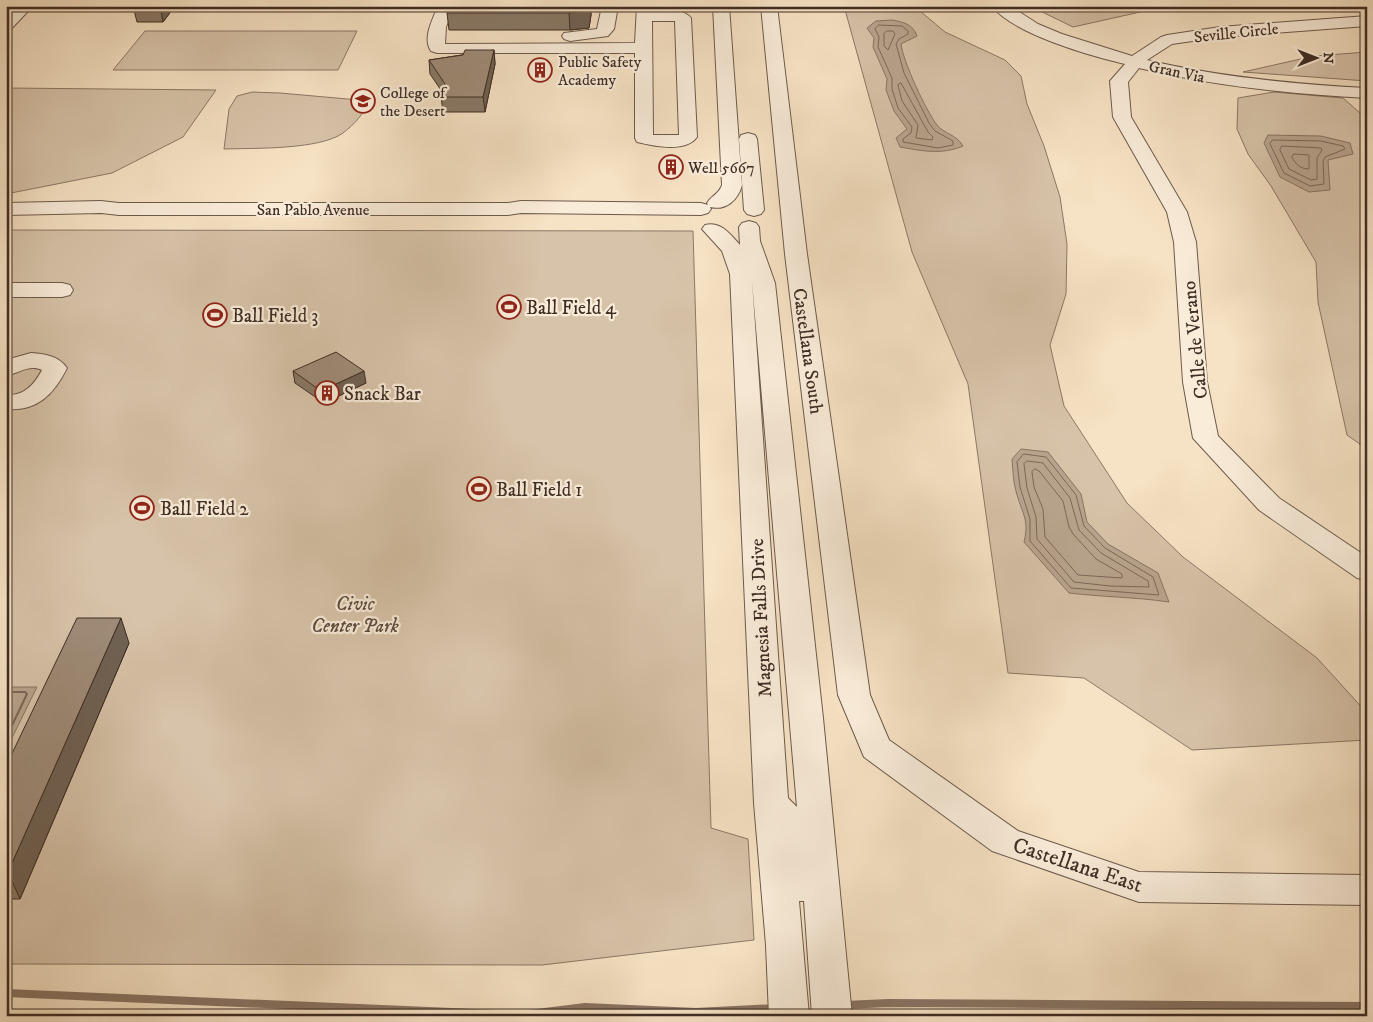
<svg xmlns="http://www.w3.org/2000/svg" width="1373" height="1022" viewBox="0 0 1373 1022" font-family="'IM FELL DW Pica',serif">
	<style>
		.green { fill: #d7c3a9; stroke: #8b7866 }
		.water { fill: #b8a48e; stroke: #887464 }
		.lines { fill: none; stroke-linecap: round; stroke-linejoin: round }
		.shore-far1 { stroke: #7c6859; stroke-width: 1 }
		.shore { stroke: #7c6859; stroke-width: 2 }
		.stream { stroke: #887464; stroke-width: 8 }
		.minor-casing { stroke: #6d5a4c; stroke-width: 2 }
		.minor { fill: #f9ecd9; fill-rule: evenodd }
		.wall { fill: #887866; stroke: #3f2d24 }
		.shaded-wall { fill: #6f6153; stroke: #3f2d24 }
		.building { fill: #9e8b77; stroke: #3f2d24 }
		.labels { text-anchor: middle; stroke-width: 4.5; stroke-linejoin: round; paint-order: stroke }
		.far-street-label { font-size: 16px; fill: #3f2d24; stroke: #f9ecd9 }
		.far-poi-label { font-size: 16px; fill: #3f2d24; stroke: #f9ecd9; text-anchor: start }
		.poi-label { font-size: 19px; fill: #3f2d24; stroke: #f9ecd9; text-anchor: start }
		.street-label { font-size: 19px; fill: #3f2d24; stroke: #f9ecd9 }
		.park-label { font-size: 19px; font-style: italic; fill: #5d4b3f; stroke: #f9ecd9 }
		.near-street-label { font-size: 22px; fill: #3f2d24; stroke: #f9ecd9 }
	</style>
	<rect width="100%" height="100%" fill="#f6e2c4"/>
	<filter id="stains"><feTurbulence type="fractalNoise" baseFrequency=".004" numOctaves="4"/><feColorMatrix values="0 0 0 0 .2 0 0 0 0 .09 0 0 0 0 .02 0 0 0 .5 -.17"/></filter>
	<radialGradient id="worn" r=".72"><stop offset=".6" stop-color="#630" stop-opacity="0"/><stop offset="1" stop-color="#630" stop-opacity=".3"/></radialGradient>
	<g class="green">
		<path d="M844 6H914L945 32 1005 60 1021 76 1027 104 1044 146 1060 197 1067 244 1066 294 1050 345 1064 406 1127 503 1183 557 1317 658 1367 713V740L1192 750 1084 678 1008 673 968 384 912 252Z"/>
		<path d="M1030 6H1167L1073 27Z"/>
		<path d="M145 31H357L338 70H113Z"/>
		<path d="M1367 52V81L1243 72 1314 56Z"/>
		<path d="M6 88 216 90 183 137 112 173 6 194Z"/>
		<path d="M252 92 280 93 370 101C363 114 355 124 343 133 319 150 254 148 224 149L229 109 237 96Z"/>
		<path d="M1274 92 1343 98 1367 119V449L1347 435 1318 302 1316 262 1271 186 1248 154 1237 129 1238 98Z"/>
		<path d="M6 230 693 231 711 828 748 839 754 940 542 965 6 964Z"/>
	</g>
	<g class="water">
		<path d="M892 20C903 22 913 24 917 36L901 44C903 61 926 111 937 125 944 134 956 134 963 146 942 155 922 151 900 147L896 138 907 129 894 111 886 90 887 79 873 47 874 38 867 28 876 21Z"/>
		<path d="M1268 135 1321 136 1350 143 1353 154 1328 160 1330 190 1309 192 1280 177 1264 143Z"/>
		<path d="M1021 449 1048 452 1081 494 1087 522 1108 544 1158 573 1169 602C1135 597 1102 597 1069 593L1024 542C1030 519 1021 512 1016 491 1013 481 1013 470 1012 459Z"/>
		<path d="M6 687H37L6 750Z"/>
	</g>
	<g class="lines">
		<g class="shore-far1">
			<path d="M879 25 902 26 908 31V34L899 39 896 44 904 73 929 123 935 131 953 141V145L938 148 903 142V139L911 133 912 127 898 108 892 89V78L878 47 879 37 875 29Z"/>
			<path d="M887 31H893L895 34 888 50 884 46V34Z"/>
			<path d="M901 83 928 132 933 137 932 140 916 138 918 125 902 101 898 85Z"/>
			<path d="M1273 140 1321 141 1343 146 1345 149 1325 157 1323 161 1324 184 1310 186 1284 173 1270 144Z"/>
			<path d="M1282 146 1321 148 1322 150 1317 158V179L1311 180 1289 169 1280 150Z"/>
			<path d="M1294 154 1309 155V169C1301 169 1295 164 1292 157Z"/>
			<path d="M1024 454 1046 457 1076 495 1084 526 1105 548 1153 577 1159 595 1071 588 1030 541V519L1020 487 1017 462Z"/>
			<path d="M1027 461 1043 463 1070 498 1079 530 1101 553 1148 581 1149 587 1110 586 1074 582 1037 539 1036 517 1027 488 1024 464Z"/>
			<path d="M1035 469 1039 471 1063 501 1069 527 1073 534 1096 559 1122 574V578L1078 575 1045 537 1043 509 1034 487 1032 472Z"/>
		</g>
		<path class="shore" d="M6 692H25L27 694 6 738"/>
		<g class="stream">
			<path d="M6 993 521 1015 585 1007 696 1012 776 1008"/>
			<path d="M844 1005 889 1003 1367 1006"/>
		</g>
		<g class="minor-casing">
			<g id="minor">
				<path d="M16 6H33L12 28 6 30V16Z"/>
				<path d="M438 6H454L446 27 445 44 635 43 637 6H653L652 11C664 11 683 8 691 18L697 137C686 153 654 146 637 142L635 138V53H437L431 51C422 38 433 19 438 6ZM652 21H675L679 135H653Z"/>
				<path d="M602 6H618L614 29 608 36 570 41 564 39 562 36 564 33 597 29Z"/>
				<path d="M713 6H729L742 185C738 200 726 211 710 207L711 209 708 213 701 215 521 213 508 215H119L101 213 6 215V203L101 201 119 203H508L521 201 701 203 708 205 707 203C712 195 719 194 722 185Z"/>
				<path d="M761 6H777L807 254 870 695 889 740 1018 831 1139 872 1367 875V905L1139 902 992 851 864 757 838 695 785 254Z"/>
				<path d="M992 6H1010L1038 24 1062 34 1132 56 1161 37 1167 35 1220 27 1367 16V26L1220 37 1172 44 1147 60C1219 77 1293 84 1367 88V98C1290 94 1214 86 1139 68L1128 82 1131 117 1187 212 1196 242 1207 382 1218 436 1279 498 1367 557V580L1357 578 1259 510 1193 438 1183 382 1174 242 1167 212 1113 117 1110 81 1125 64C1091 56 1013 34 992 6Z"/>
				<path d="M748 133 755 135 757 139 764 210 761 214 754 216 747 214 744 210 739 139 741 135Z"/>
				<path d="M749 221 756 223 759 227 760 241 775 283 823 718 852 1016H812L804 901H799L809 1016H769L766 945 754 803 730 274 722 251 702 229 705 225C721 221 730 234 740 245L739 227 742 223ZM752 281 797 807 788 798Z"/>
				<path d="M6 283H62L70 285 73 290 70 295 62 297H6Z"/>
				<path d="M31 353C45 354 59 356 67 368 54 394 37 412 6 409V395C24 396 34 385 42 370 30 364 18 373 6 376V360Z"/>
			</g>
		</g>
		<use href="#minor" class="minor"/>
	</g>
	<g class="wall">
		<path d="M133 6H175L163 22H137Z"/>
		<path d="M450 6H591V15L589 28 570 30H449L447 13Z"/>
		<path d="M494 50 495 64 485 112H443L441 97 443 93 430 74 429 60Z"/>
		<path d="M293 371 366 383 324 403 295 383Z"/>
		<path d="M129 643 20 899H6V766Z"/>
	</g>
	<g class="shaded-wall">
		<path d="M160 6H175L163 22Z"/>
		<path d="M589 6H591V15L589 28 570 30 569 13Z"/>
		<path d="M494 50 495 64 485 112 483 97Z"/>
		<path d="M364 371 366 383 324 403 321 391Z"/>
		<path d="M121 618 129 643 20 899 8 872Z"/>
	</g>
	<g class="building">
		<path d="M450 6H589L588 10 569 13H447Z"/>
		<path d="M465 50H494L483 97H441L445 84 429 60 463 55Z"/>
		<path d="M336 352 364 371 321 391 293 371Z"/>
		<path d="M77 618H121L8 872H6V766Z"/>
	</g>
	<defs>
		<g id="building-ring" transform="scale(1.25)"><circle r="9.5" fill="#f9ecd9" stroke="#8f2418" stroke-width="1.5"/><path d="M-4-6H4V6H1V3H-1V6H-4ZM-2.5-4.3h1.7v1.8h-1.7ZM.8-4.3h1.7v1.8H.8ZM-2.5-1h1.7V.8h-1.7ZM.8-1h1.7V.8H.8Z" fill="#8f2418"/></g>
		<g id="university-ring" transform="scale(1.25)"><circle r="9.5" fill="#f9ecd9" stroke="#8f2418" stroke-width="1.5"/><path d="M0-5L7-2L0 1L-7-2ZM-4 1L0 2.5L4 1V4Q0 6-4 4Z" fill="#8f2418"/></g>
		<g id="stadium-ring" transform="scale(1.25)"><circle r="9.5" fill="#f9ecd9" stroke="#8f2418" stroke-width="1.5"/><path d="M0-5a6.5 5 0 1 0 0 10a6.5 5 0 1 0 0-10ZM-3.5-1.8h7v3.6h-7Z" fill="#8f2418"/></g>
	</defs>
	<g fill-rule="evenodd">
		<use href="#building-ring" x="540" y="70"/>
		<use href="#university-ring" x="363" y="101"/>
		<use href="#building-ring" x="671" y="167"/>
		<use href="#stadium-ring" x="509" y="307"/>
		<use href="#stadium-ring" x="215" y="315"/>
		<use href="#building-ring" x="327" y="393"/>
		<use href="#stadium-ring" x="479" y="489"/>
		<use href="#stadium-ring" x="142" y="508"/>
	</g>
	<g class="labels">
		<g class="far-street-label">
			<text transform="translate(1236 32) rotate(-6)" y="6">Seville Circle</text>
			<text transform="translate(1177 71) rotate(12)" y="6">Gran Via</text>
			<text x="313" y="215">San Pablo Avenue</text>
		</g>
		<g class="far-poi-label">
			<text x="558" y="67">Public Safety<tspan x="558" dy="18">Academy</tspan></text>
			<text x="380" y="98">College of<tspan x="380" dy="18">the Desert</tspan></text>
			<text x="688" y="173">Well 5667</text>
		</g>
		<g class="poi-label">
			<text x="526" y="314">Ball Field 4</text>
			<text x="232" y="322">Ball Field 3</text>
			<text x="344" y="400">Snack Bar</text>
			<text x="496" y="496">Ball Field 1</text>
			<text x="160" y="515">Ball Field 2</text>
		</g>
		<g class="street-label">
			<text transform="translate(1194 340) rotate(-96)" y="7">Calle de Verano</text>
			<text transform="translate(809 351) rotate(82)" y="7">Castellana South</text>
			<text transform="translate(760 618) rotate(-93)" y="7">Magnesia Falls Drive</text>
		</g>
		<g class="park-label">
			<text x="355" y="610">Civic<tspan x="355" dy="22">Center Park</tspan></text>
		</g>
		<g class="near-street-label">
			<text transform="translate(1078 864) rotate(18)" y="8">Castellana East</text>
		</g>
	</g>
	<rect width="1373" height="1022" fill="none" stroke="#f6e2c4" stroke-width="25"/>
	<rect x="8" y="8" width="1358" height="1007" fill="none" stroke="#3f2d24" stroke-width="2.5"/>
	<rect x="12" y="12" width="1348" height="997" fill="none" stroke="#3f2d24"/>
	<g transform="translate(1316 58) rotate(90)" stroke="#f9ecd9" stroke-width="4" paint-order="stroke">
	<path d="M0-4L9 19L0 12L-9 19Z" fill="#3f2d24"/>
	<text y="-8" font-size="14" font-weight="bold" text-anchor="middle" fill="#3f2d24">N</text>
	</g>
	<rect width="100%" height="100%" filter="url(#stains)"/>
	<rect width="100%" height="100%" fill="url(#worn)"/>
</svg>
